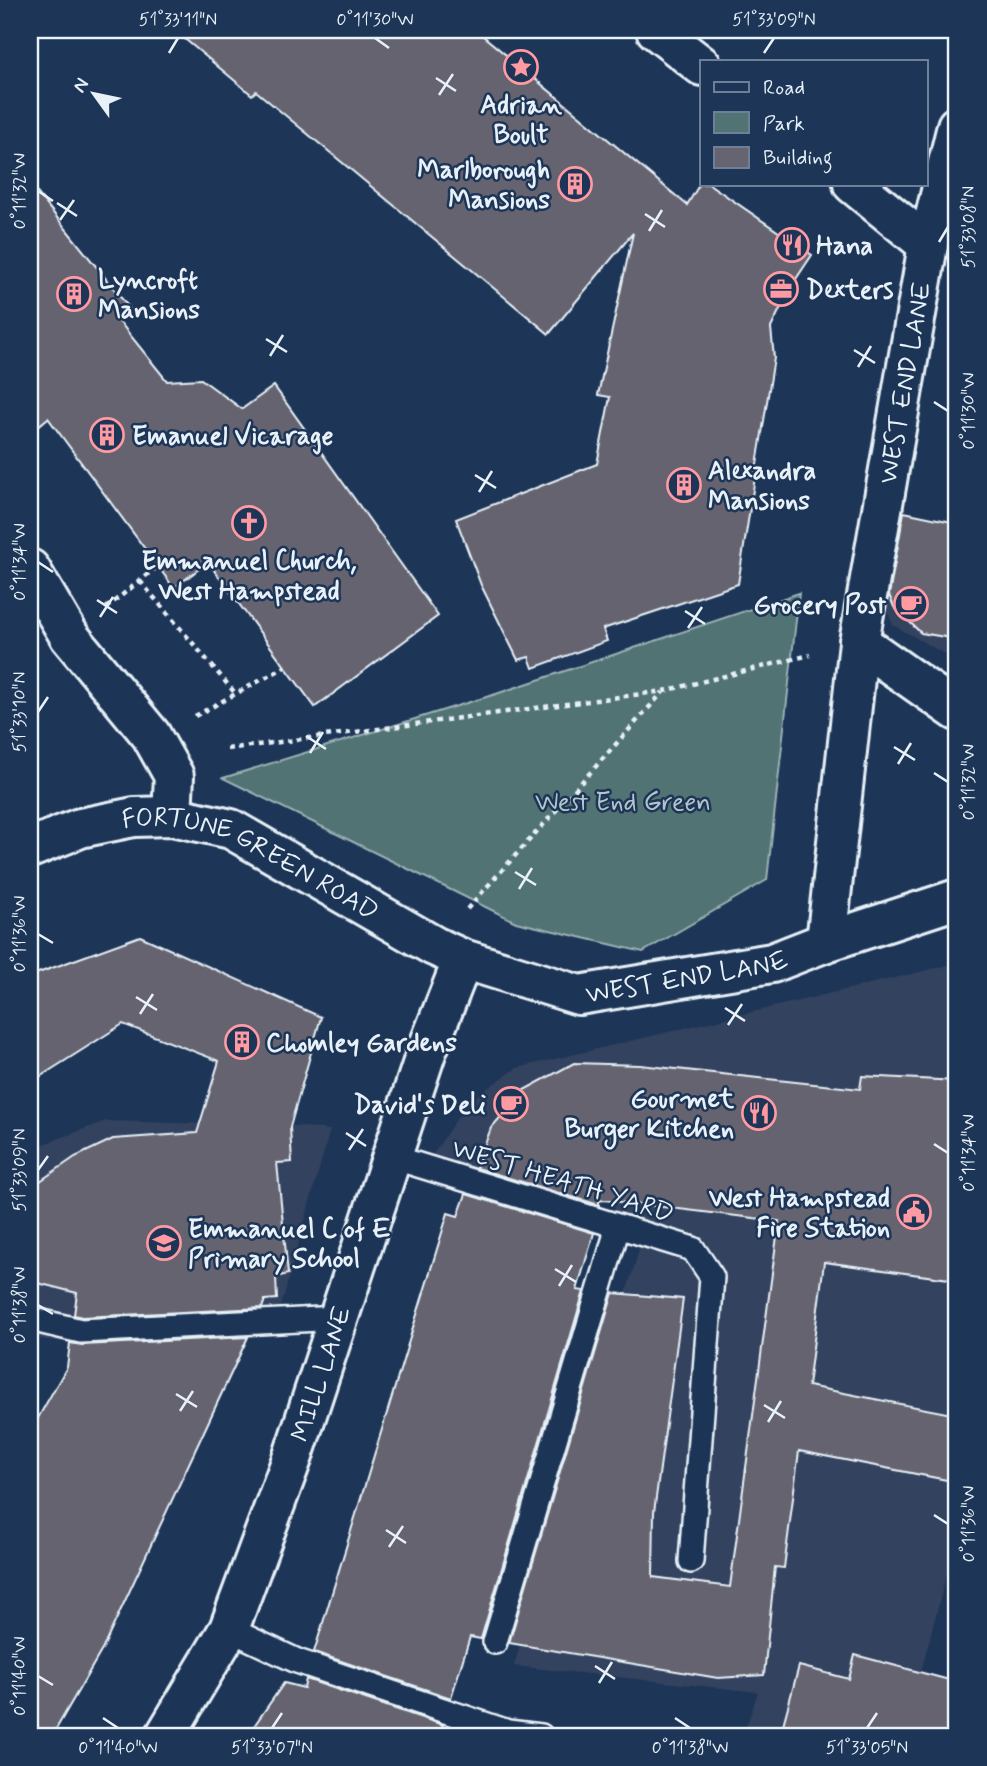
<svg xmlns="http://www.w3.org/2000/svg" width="987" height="1766" viewBox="0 0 987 1766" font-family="Mynerve,sans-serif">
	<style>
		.built { fill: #33435e }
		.park { fill: #517373; stroke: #9cb2b6; stroke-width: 2 }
		.building { fill: #656470; stroke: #e8f1f8; stroke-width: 2 }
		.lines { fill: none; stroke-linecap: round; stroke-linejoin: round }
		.service-casing { stroke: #e8f1f8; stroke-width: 28 }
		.minor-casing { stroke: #e8f1f8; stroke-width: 44 }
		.tertiary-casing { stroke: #e8f1f8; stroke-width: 44 }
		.secondary-casing { stroke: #e8f1f8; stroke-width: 44 }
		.path { stroke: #e8f1f8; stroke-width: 4.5; stroke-dasharray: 5 5; stroke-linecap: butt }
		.service { stroke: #1d3557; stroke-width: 23 }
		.minor { stroke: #1d3557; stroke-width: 38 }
		.tertiary { stroke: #1d3557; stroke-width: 38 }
		.secondary { stroke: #1d3557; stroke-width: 38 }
		.ticks { fill: none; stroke: #e8f1f8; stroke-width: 2.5 }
		.labels { text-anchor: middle; stroke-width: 5; stroke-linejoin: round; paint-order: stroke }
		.poi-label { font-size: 26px; font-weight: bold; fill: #e8f1f8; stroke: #1d3557; text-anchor: start }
		.street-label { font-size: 26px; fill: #e8f1f8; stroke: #1d3557 }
		.park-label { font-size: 26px; fill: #b3c5c9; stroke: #1d3557 }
		.neatline { fill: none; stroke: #e8f1f8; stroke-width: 2.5 }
		.ticks-label { font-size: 18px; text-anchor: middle; fill: #e8f1f8 }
	</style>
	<rect width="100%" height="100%" fill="#1d3557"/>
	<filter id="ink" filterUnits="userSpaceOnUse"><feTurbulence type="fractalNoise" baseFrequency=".0143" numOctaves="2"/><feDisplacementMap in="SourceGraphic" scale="14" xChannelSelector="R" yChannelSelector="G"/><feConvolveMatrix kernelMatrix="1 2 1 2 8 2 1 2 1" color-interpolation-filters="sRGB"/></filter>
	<g filter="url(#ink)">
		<g class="built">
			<path d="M885 547 957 564V661L893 625 876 587Z"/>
			<path d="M957 963V1535L904 1736H743L758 1692 514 1666 639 1250 611 1202 430 1159 467 1102 517 1068Z"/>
			<path d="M106 1121 297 1126 330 1130 274 1332 83 1344 30 1338V1154L33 1148Z"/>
		</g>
		<path class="park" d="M799 593 767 880 643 952 516 922 223 778 496 694Z"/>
		<g class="building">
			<path d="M174 30H476L687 205 702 180V184H709L812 255 790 288 771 328 774 358 738 584 603 629 607 641 533 668 529 657 518 660 481 585 456 519 597 464 610 397 598 395 633 233 549 334 256 91 252 95Z"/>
			<path d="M30 184 131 310 118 320 167 381 201 379 242 409 274 386 438 616 315 707 208 562 174 588 48 418 30 433Z"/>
			<path d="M904 512 957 523V639L921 633 894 607 889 595Z"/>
			<path d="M140 936 321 1017 290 1127 292 1162 277 1163 288 1274 276 1277 277 1299 265 1300 262 1308 82 1317 74 1315 77 1293 30 1281V1188L75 1157 113 1139 197 1133 219 1061 123 1024 30 1083V976Z"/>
			<path d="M574 1063 640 1065 860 1089 862 1076 957 1081V1280L824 1262 808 1386 957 1415V1482L799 1451 784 1568 775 1567 764 1675 718 1678 509 1643 613 1293 683 1299 654 1512 653 1577 730 1587 779 1221 604 1200 599 1201V1205L476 1168 491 1128 524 1090Z"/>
			<path d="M466 1194 594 1233 577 1290 584 1291 481 1639 470 1637 451 1698 314 1652 448 1213 458 1216Z"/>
			<path d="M248 1337 103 1648 52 1736H30V1432L67 1367 70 1343 82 1345Z"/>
			<path d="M855 1655 957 1682V1736H780L799 1666 849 1679Z"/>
			<path d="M306 1679 443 1725 439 1736H247L284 1683 304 1688Z"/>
		</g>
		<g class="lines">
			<g class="service-casing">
				<g id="service">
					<path d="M392 1157 693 1249 712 1277 691 1561"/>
					<path d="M30 1319 81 1331 339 1318"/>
					<path d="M229 1629 297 1661 508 1732 541 1736"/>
					<path d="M495 1642 618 1227"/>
				</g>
			</g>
			<g class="minor-casing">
				<g id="minor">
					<path d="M656 30 702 66"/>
					<path d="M853 184 928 245"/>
					<path d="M30 569 70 637 151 735 174 776 172 816"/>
				</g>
			</g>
			<g class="tertiary-casing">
				<g id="tertiary">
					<path d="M859 642 957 711"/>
					<path id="s1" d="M826 942 859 642 928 245 957 126"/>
					<path id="s2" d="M165 1736 229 1629 293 1456 426 1053 463 959"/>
				</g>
			</g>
			<g class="secondary-casing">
				<g id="secondary">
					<path id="s3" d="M30 848 80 828 134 817 172 816 231 829 434 946 463 959 579 995 772 963 826 942 957 899"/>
				</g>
			</g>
			<g class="path">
				<path d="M140 581 235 693"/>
				<path d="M106 608 158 566"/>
				<path d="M195 716 285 667"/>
				<path d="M227 749 664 691 810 655"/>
				<path d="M467 909 663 692"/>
			</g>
			<use href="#service" class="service"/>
			<use href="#minor" class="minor"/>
			<use href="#tertiary" class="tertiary"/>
			<use href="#secondary" class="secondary"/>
		</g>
	</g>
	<path class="ticks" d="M375 38 389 48M169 53 178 38M764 53 774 38M436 78 456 91M439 95 453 74M38 191 53 201M57 203 77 216M645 214 665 227M60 220 74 200M649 231 662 210M939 242 948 227M266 339 287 352M854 350 875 363M270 356 283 335M858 367 871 346M934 402 948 411M475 475 496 488M479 492 492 471M38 562 53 572M97 600 117 613M685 611 705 624M100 617 113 597M688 628 702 607M38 712 48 697M306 736 326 749M894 747 915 760M310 753 323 732M898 764 911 743M934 773 948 782M515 872 536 885M519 889 532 868M38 934 53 943M136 997 157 1010M725 1008 745 1021M140 1014 153 994M728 1025 742 1004M346 1133 366 1146M934 1144 948 1153M349 1150 363 1129M38 1170 48 1156M555 1269 576 1282M559 1286 572 1265M38 1305 53 1314M176 1394 197 1407M764 1405 785 1418M180 1411 193 1391M768 1422 781 1401M934 1515 948 1524M386 1530 406 1543M389 1547 403 1526M595 1666 615 1679M38 1676 53 1685M599 1683 612 1662M103 1718 118 1728M675 1718 690 1728M272 1728 282 1713M867 1728 877 1713"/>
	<defs>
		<g id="sight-ring" transform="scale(1.75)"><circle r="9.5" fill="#1d3557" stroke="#ff9aa2" stroke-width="1.5"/><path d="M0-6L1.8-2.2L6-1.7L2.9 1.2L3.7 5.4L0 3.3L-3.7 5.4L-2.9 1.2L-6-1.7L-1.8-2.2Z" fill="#ff9aa2"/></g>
		<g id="building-ring" transform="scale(1.75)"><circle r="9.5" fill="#1d3557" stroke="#ff9aa2" stroke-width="1.5"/><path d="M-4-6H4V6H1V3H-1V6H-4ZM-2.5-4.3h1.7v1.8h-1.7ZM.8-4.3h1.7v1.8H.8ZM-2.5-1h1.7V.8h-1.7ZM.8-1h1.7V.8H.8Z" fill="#ff9aa2"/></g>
		<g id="restaurant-ring" transform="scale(1.75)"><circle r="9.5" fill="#1d3557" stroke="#ff9aa2" stroke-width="1.5"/><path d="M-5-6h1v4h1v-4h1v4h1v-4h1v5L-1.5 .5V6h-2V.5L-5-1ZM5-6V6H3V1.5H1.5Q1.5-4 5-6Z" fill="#ff9aa2"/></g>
		<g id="office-ring" transform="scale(1.75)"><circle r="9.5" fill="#1d3557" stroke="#ff9aa2" stroke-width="1.5"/><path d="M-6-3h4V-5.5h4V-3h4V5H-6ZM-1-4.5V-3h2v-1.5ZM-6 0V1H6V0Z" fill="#ff9aa2"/></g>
		<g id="church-ring" transform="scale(1.75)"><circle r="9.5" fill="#1d3557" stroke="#ff9aa2" stroke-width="1.5"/><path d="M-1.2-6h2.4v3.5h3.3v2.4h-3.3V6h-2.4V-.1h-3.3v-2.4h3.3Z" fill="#ff9aa2"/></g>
		<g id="cafe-ring" transform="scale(1.75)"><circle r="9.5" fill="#1d3557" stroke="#ff9aa2" stroke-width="1.5"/><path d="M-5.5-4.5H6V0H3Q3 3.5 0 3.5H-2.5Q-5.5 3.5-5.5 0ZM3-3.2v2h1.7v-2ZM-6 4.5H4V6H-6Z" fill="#ff9aa2"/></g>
		<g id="civic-ring" transform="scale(1.75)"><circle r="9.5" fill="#1d3557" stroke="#ff9aa2" stroke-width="1.5"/><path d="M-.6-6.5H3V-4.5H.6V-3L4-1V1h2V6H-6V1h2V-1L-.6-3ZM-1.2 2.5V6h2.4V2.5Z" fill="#ff9aa2"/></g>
		<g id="school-ring" transform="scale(1.75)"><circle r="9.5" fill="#1d3557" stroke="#ff9aa2" stroke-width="1.5"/><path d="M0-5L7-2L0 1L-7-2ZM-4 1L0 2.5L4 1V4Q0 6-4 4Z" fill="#ff9aa2"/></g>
	</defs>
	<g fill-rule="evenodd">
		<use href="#sight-ring" x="521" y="67"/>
		<use href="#building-ring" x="575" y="184"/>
		<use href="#restaurant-ring" x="792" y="245"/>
		<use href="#office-ring" x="781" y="289"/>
		<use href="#building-ring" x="74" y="294"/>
		<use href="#building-ring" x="107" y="435"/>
		<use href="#building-ring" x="684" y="485"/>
		<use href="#church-ring" x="249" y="523"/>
		<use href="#cafe-ring" x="911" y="604"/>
		<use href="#building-ring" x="242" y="1042"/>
		<use href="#cafe-ring" x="511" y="1104"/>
		<use href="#restaurant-ring" x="759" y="1113"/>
		<use href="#civic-ring" x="914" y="1212"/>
		<use href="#school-ring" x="164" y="1243"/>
	</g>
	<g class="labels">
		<g class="poi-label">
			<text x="521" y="113" text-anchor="middle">Adrian<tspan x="521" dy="30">Boult</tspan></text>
			<text x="550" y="178" text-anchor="end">Marlborough<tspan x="550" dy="30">Mansions</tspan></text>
			<text x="816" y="254">Hana</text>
			<text x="98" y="288">Lyncroft<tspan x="98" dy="30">Mansions</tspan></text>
			<text x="806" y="298">Dexters</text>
			<text x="132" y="444">Emanuel Vicarage</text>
			<text x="708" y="479">Alexandra<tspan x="708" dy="30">Mansions</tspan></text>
			<text x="249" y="569" text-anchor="middle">Emmanuel Church,<tspan x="249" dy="30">West Hampstead</tspan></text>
			<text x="886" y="613" text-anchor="end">Grocery Post</text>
			<text x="266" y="1051">Chomley Gardens</text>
			<text x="734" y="1107" text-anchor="end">Gourmet<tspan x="734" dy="30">Burger Kitchen</tspan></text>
			<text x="486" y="1113" text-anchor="end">David's Deli</text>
			<text x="890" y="1206" text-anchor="end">West Hampstead<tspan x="890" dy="30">Fire Station</tspan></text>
			<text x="188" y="1237">Emmanuel C of E<tspan x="188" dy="30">Primary School</tspan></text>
		</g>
		<g class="street-label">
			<text dy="9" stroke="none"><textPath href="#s1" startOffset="565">WEST END LANE</textPath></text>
			<text dy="9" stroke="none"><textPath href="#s3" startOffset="236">FORTUNE GREEN ROAD</textPath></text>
			<text dy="9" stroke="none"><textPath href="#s3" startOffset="704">WEST END LANE</textPath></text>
			<text transform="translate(563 1180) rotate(17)" y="9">WEST HEATH YARD</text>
			<text dy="9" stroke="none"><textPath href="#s2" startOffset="396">MILL LANE</textPath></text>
		</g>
		<g class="park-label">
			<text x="623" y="810">West End Green</text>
		</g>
	</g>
	<rect width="987" height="1766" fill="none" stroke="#1d3557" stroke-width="77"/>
	<rect x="700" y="60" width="228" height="126" fill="#1d3557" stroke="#6e8097" stroke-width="2"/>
	<rect x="714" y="82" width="35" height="10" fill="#1d3557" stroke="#6e8097" stroke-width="2"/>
	<text x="763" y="94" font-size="21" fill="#e8f1f8">Road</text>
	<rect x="714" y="112" width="35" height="21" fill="#517373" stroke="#6e8097" stroke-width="2"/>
	<text x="763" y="130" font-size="21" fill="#e8f1f8">Park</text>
	<rect x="714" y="147" width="35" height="21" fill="#656470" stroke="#6e8097" stroke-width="2"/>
	<text x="763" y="164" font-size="21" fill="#e8f1f8">Building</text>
	<g transform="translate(94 94) rotate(303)" stroke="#1d3557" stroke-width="5" paint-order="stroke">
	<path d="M0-5L12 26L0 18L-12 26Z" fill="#e8f1f8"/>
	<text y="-10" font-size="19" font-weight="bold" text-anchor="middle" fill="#e8f1f8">N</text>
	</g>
	<rect x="38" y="38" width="910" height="1690" class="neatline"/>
	<g class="ticks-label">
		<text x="178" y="25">51°33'11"N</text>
		<text x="375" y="25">0°11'30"W</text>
		<text x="774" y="25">51°33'09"N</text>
		<text transform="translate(19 191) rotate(-90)" y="6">0°11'32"W</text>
		<text transform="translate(968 227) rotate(-90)" y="6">51°33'08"N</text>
		<text transform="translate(968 411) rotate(-90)" y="6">0°11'30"W</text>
		<text transform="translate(19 562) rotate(-90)" y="6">0°11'34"W</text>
		<text transform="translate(19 712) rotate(-90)" y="6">51°33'10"N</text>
		<text transform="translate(968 782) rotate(-90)" y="6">0°11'32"W</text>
		<text transform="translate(19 934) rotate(-90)" y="6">0°11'36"W</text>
		<text transform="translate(968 1153) rotate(-90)" y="6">0°11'34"W</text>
		<text transform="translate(19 1170) rotate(-90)" y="6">51°33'09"N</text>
		<text transform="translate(19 1305) rotate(-90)" y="6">0°11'38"W</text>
		<text transform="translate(968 1524) rotate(-90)" y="6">0°11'36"W</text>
		<text transform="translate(19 1676) rotate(-90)" y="6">0°11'40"W</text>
		<text x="118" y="1753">0°11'40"W</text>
		<text x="272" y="1753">51°33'07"N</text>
		<text x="690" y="1753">0°11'38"W</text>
		<text x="867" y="1753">51°33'05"N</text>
	</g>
</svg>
